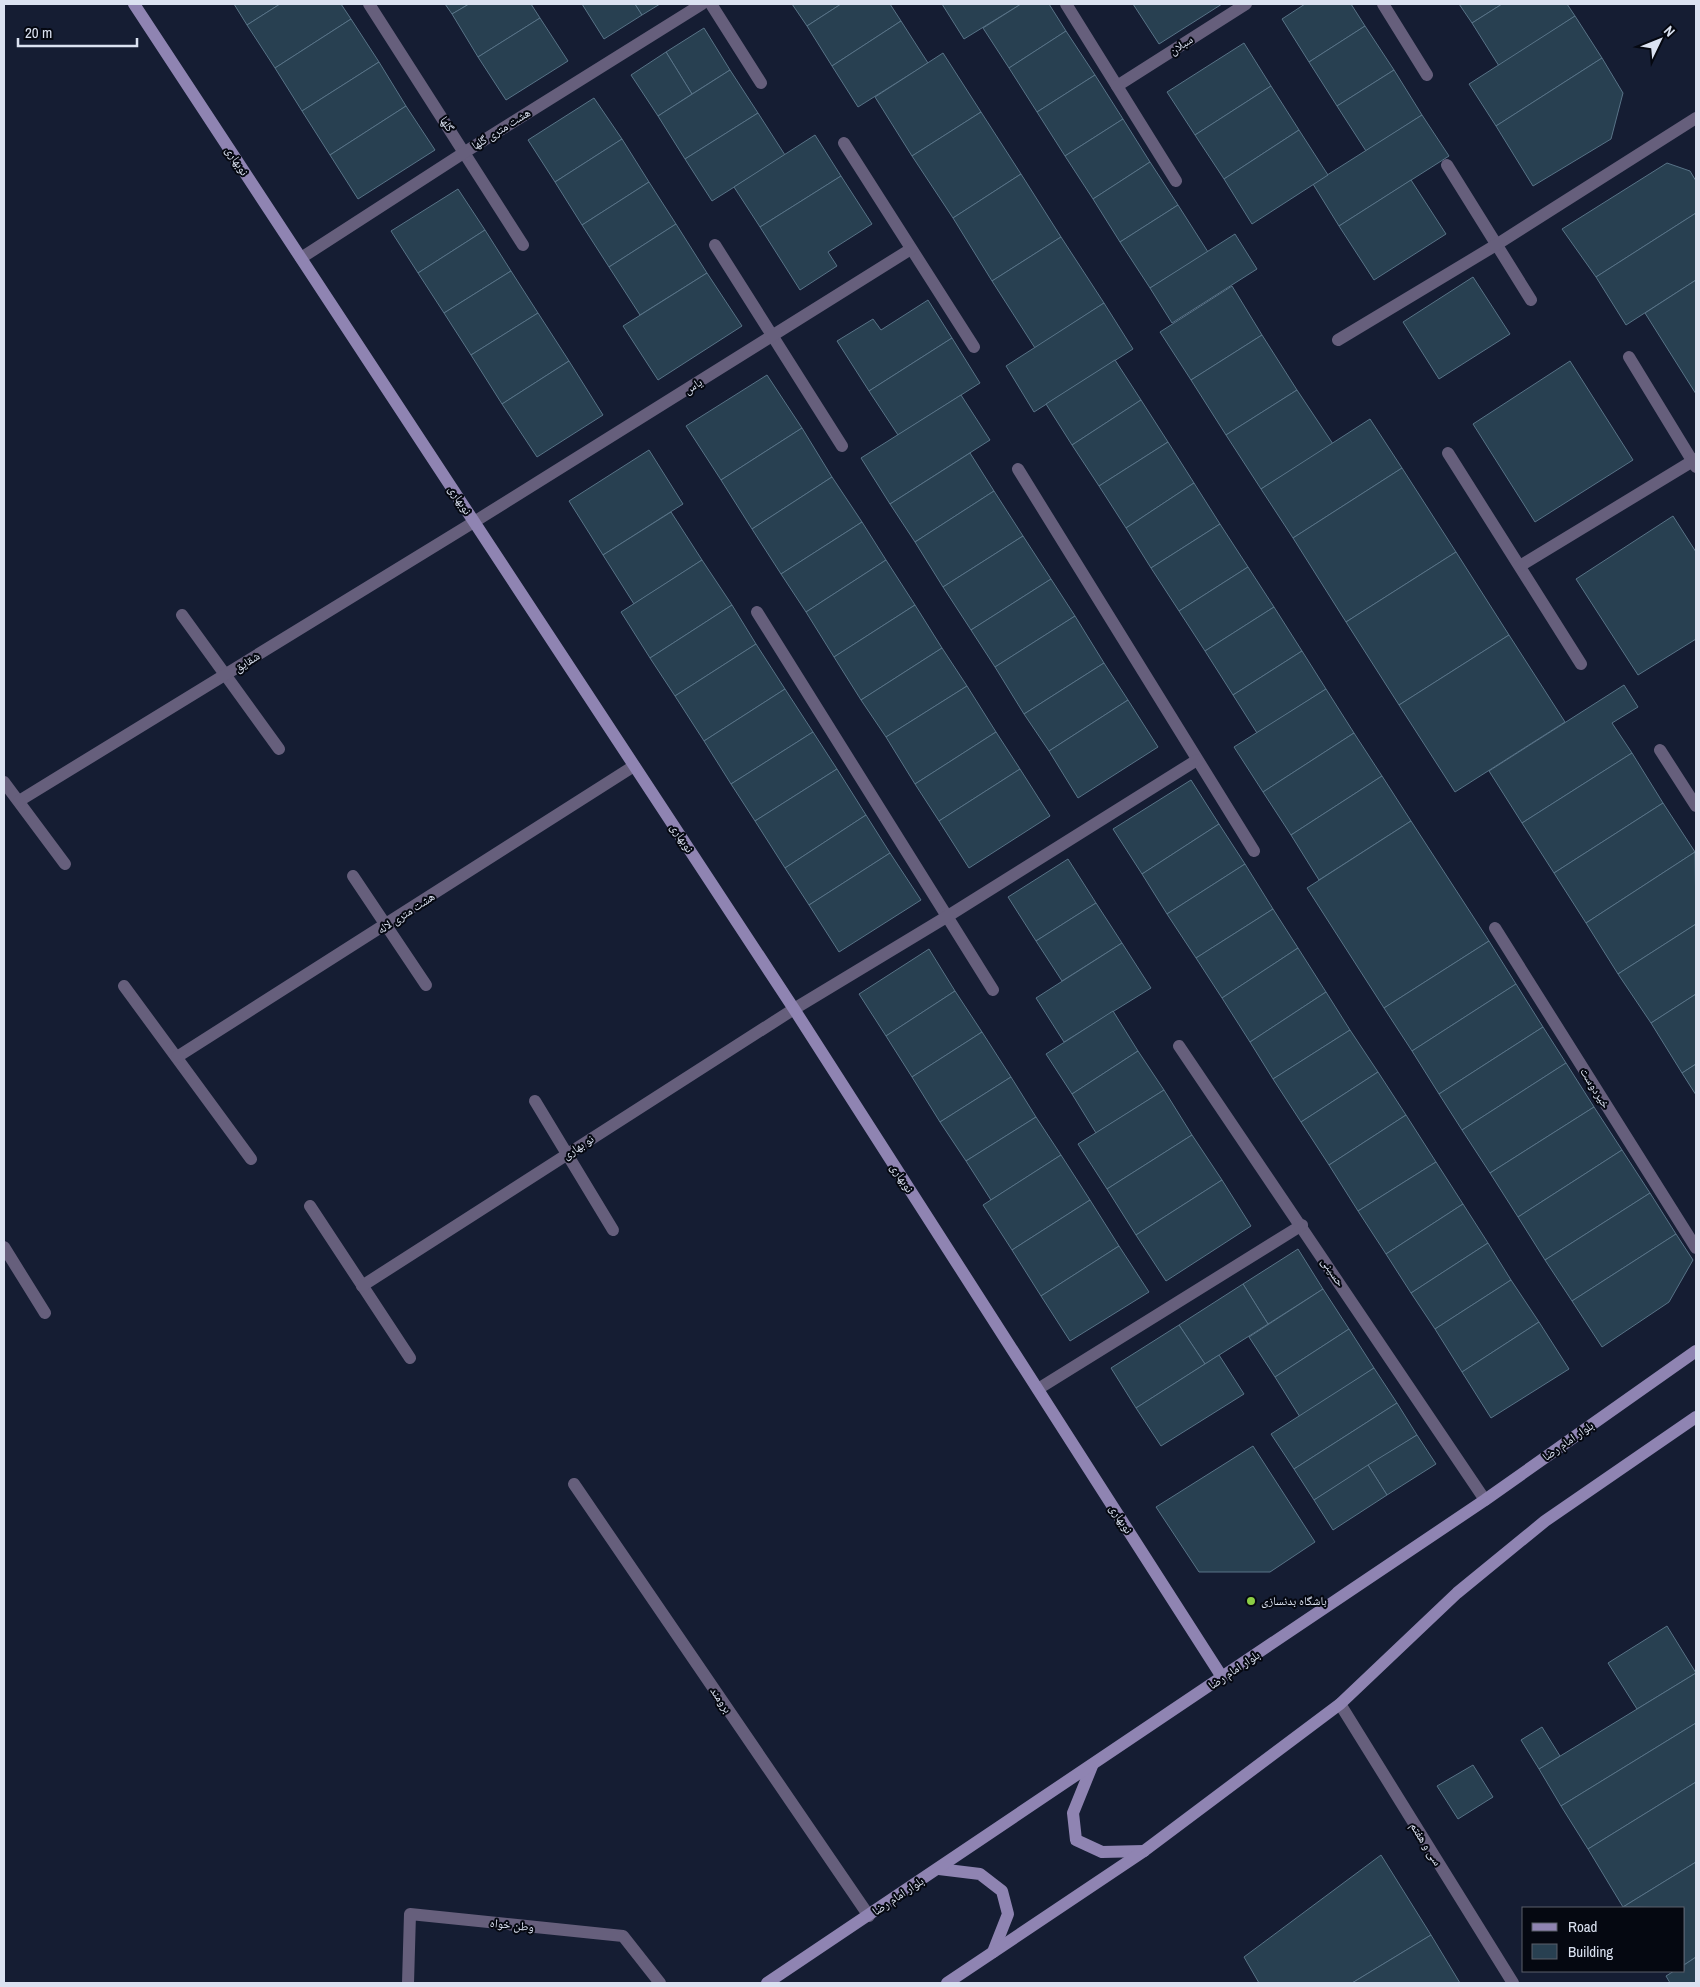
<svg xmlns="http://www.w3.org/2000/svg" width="1700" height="1987" viewBox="0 0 1700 1987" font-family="'Archivo Narrow','Noto Naskh Arabic',sans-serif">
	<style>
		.building { fill: #284051; stroke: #587387 }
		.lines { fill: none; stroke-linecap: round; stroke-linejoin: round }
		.lane { stroke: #665f7c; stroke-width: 12 }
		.street { stroke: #665f7c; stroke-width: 12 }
		.secondary { stroke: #8f84b2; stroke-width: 12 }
		.poi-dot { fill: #8cce45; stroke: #050811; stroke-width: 2 }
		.labels { text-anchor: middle; stroke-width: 4; stroke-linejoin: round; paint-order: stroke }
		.street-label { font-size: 12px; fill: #dbe2f1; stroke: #050811 }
		.poi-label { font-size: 12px; fill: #dbe2f1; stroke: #050811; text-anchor: start }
	</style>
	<rect width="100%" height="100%" fill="#151d33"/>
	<g class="building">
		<path d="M234 4H280L247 25Z"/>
		<path d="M280 4H341L351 19 275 68 247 25Z"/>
		<path d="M445 4H469L452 14Z"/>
		<path d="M469 4H531L540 18 478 57 452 14Z"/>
		<path d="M582 4H635L642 15 604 39Z"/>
		<path d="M635 4H660L642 15Z"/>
		<path d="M792 4H841L807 26Z"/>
		<path d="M841 4H890L901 21 832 66 807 26Z"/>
		<path d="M942 4H1021L964 39Z"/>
		<path d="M1021 4H1049L1066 31 1009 68 983 28Z"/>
		<path d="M1133 4H1222L1159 44Z"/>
		<path d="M1305 4H1351L1365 26 1309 62 1282 19Z"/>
		<path d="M1459 4H1502L1472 23Z"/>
		<path d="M1502 4H1567L1575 16 1499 66 1472 23Z"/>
		<path d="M1575 16 1602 58 1496 126 1469 84Z"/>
		<path d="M540 18 568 61 506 100 478 57Z"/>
		<path d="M351 19 379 62 302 111 275 68Z"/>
		<path d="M901 21 928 63 858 107 832 66Z"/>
		<path d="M1365 26 1394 70 1337 106 1309 62Z"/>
		<path d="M704 28 730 70 692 94 666 52Z"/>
		<path d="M1066 31 1095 75 1037 112 1009 68Z"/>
		<path d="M1244 43 1271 86 1195 135 1167 92Z"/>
		<path d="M666 52 692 94 658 116 631 75Z"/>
		<path d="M943 53 981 112 912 156 875 97Z"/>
		<path d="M1602 58 1623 93 1611 139 1533 186 1496 126Z"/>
		<path d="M379 62 406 106 330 155 302 111Z"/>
		<path d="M730 70 758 113 685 159 658 116Z"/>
		<path d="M1394 70 1422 115 1366 151 1337 106Z"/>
		<path d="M1095 75 1123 119 1065 156 1037 112Z"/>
		<path d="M1271 86 1299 130 1224 179 1195 135Z"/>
		<path d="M594 98 622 139 555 182 528 140Z"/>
		<path d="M406 106 435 150 358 199 330 155Z"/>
		<path d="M981 112 1021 174 953 218 912 156Z"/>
		<path d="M758 113 785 155 712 201 685 159Z"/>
		<path d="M1422 115 1449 156 1339 226 1313 184Z"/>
		<path d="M1123 119 1150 162 1093 199 1065 156Z"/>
		<path d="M1299 130 1328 175 1252 224 1224 179Z"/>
		<path d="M815 135 841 176 760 227 734 187Z"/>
		<path d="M622 139 649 182 582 225 555 182Z"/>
		<path d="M1150 162 1178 205 1120 242 1093 199Z"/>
		<path d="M1667 163 1690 171 1696 181V213L1596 277 1562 229Z"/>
		<path d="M1021 174 1061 237 992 281 953 218Z"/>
		<path d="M841 176 872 224 828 252 837 266 800 290 760 227Z"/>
		<path d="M1411 180 1446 234 1374 280 1339 226Z"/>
		<path d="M649 182 676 224 609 267 582 225Z"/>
		<path d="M458 189 485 230 418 273 391 231Z"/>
		<path d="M1178 205 1208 252 1150 288 1120 242Z"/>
		<path d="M1696 213V280L1626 325 1596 277Z"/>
		<path d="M676 224 707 273 640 315 609 267Z"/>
		<path d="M485 230 511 271 444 313 418 273Z"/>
		<path d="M1235 234 1257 269 1172 323 1150 288Z"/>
		<path d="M1061 237 1104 303 1035 348 992 281Z"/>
		<path d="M511 271 538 313 471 355 444 313Z"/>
		<path d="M707 273 742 326 658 380 623 326Z"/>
		<path d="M1473 277 1510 334 1439 379 1403 322Z"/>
		<path d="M1696 280V394L1645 313Z"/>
		<path d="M1232 286 1262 335 1191 380 1160 332Z"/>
		<path d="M928 300 952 338 869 391 837 341 873 319 881 330Z"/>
		<path d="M1104 303 1133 349 1034 412 1006 366Z"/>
		<path d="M538 313 569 361 502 404 471 355Z"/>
		<path d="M1262 335 1297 390 1226 435 1191 380Z"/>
		<path d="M952 338 980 383 898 435 869 391Z"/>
		<path d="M1115 360 1141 400 1072 445 1046 404Z"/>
		<path d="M569 361 603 415 537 457 502 404Z"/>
		<path d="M1570 361 1633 460 1535 522 1473 424Z"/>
		<path d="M767 375 802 428 721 480 686 426Z"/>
		<path d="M1297 390 1333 444 1261 489 1226 435Z"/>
		<path d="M961 395 990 440 890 504 861 458Z"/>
		<path d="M1141 400 1168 442 1099 486 1072 445Z"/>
		<path d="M1370 419 1402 468 1293 538 1261 489Z"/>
		<path d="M802 428 832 477 752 529 721 480Z"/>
		<path d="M1168 442 1194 483 1126 528 1099 486Z"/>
		<path d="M649 450 683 504 603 555 569 501Z"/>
		<path d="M970 453 994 491 915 542 890 504Z"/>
		<path d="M1402 468 1456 552 1346 622 1293 538Z"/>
		<path d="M832 477 862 522 781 574 752 529Z"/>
		<path d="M1194 483 1220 524 1151 568 1126 528Z"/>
		<path d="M994 491 1023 536 943 587 915 542Z"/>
		<path d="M671 512 702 560 634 604 603 555Z"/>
		<path d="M1673 516 1696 552V639L1638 675 1576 579Z"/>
		<path d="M862 522 886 560 806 612 781 574Z"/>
		<path d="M1220 524 1248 567 1179 611 1151 568Z"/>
		<path d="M1023 536 1051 579 971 630 943 587Z"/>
		<path d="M1456 552 1509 635 1399 705 1346 622Z"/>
		<path d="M702 560 732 605 650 658 621 612Z"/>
		<path d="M886 560 915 605 834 657 806 612Z"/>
		<path d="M1248 567 1274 607 1205 651 1179 611Z"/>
		<path d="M1051 579 1075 616 995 667 971 630Z"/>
		<path d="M732 605 756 644 675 696 650 658Z"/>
		<path d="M915 605 942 648 861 700 834 657Z"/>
		<path d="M1274 607 1302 651 1233 695 1205 651Z"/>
		<path d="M1075 616 1104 663 1024 714 995 667Z"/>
		<path d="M1509 635 1565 722 1455 792 1399 705Z"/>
		<path d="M756 644 785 689 704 741 675 696Z"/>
		<path d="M942 648 967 686 886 737 861 700Z"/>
		<path d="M1302 651 1326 689 1257 733 1233 695Z"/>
		<path d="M1104 663 1128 700 1049 751 1024 714Z"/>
		<path d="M1624 685 1638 707 1612 723 1632 753 1522 823 1489 771Z"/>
		<path d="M967 686 996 732 915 784 886 737Z"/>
		<path d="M785 689 813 732 731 784 704 741Z"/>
		<path d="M1326 689 1354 733 1263 792 1234 747Z"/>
		<path d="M1128 700 1158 747 1078 798 1049 751Z"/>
		<path d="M813 732 837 769 755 821 731 784Z"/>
		<path d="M996 732 1020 769 939 821 915 784Z"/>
		<path d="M1354 733 1382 776 1291 835 1263 792Z"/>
		<path d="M1632 753 1663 803 1554 873 1522 823Z"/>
		<path d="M837 769 866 815 785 868 755 821Z"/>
		<path d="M1020 769 1050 816 969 868 939 821Z"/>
		<path d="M1382 776 1411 821 1319 880 1291 835Z"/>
		<path d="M1191 780 1219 824 1142 874 1113 829Z"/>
		<path d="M1663 803 1695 852 1586 923 1554 873Z"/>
		<path d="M866 815 890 853 809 905 785 868Z"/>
		<path d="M1411 821 1489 941 1384 1008 1307 888Z"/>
		<path d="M1219 824 1245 864 1167 914 1142 874Z"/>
		<path d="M1695 852 1696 924 1618 974 1586 923Z"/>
		<path d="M890 853 921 900 839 952 809 905Z"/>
		<path d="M1068 859 1096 903 1036 941 1008 897Z"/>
		<path d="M1245 864 1273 909 1196 958 1167 914Z"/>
		<path d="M1096 903 1122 943 1062 981 1036 941Z"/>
		<path d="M1273 909 1298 948 1222 998 1196 958Z"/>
		<path d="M1696 924V994L1651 1023 1618 974Z"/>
		<path d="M1489 941 1516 984 1412 1051 1384 1008Z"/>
		<path d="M1122 943 1151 988 1064 1042 1036 998Z"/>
		<path d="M1298 948 1326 992 1250 1042 1222 998Z"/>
		<path d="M929 949 955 991 886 1036 859 994Z"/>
		<path d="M1516 984 1543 1027 1439 1094 1412 1051Z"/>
		<path d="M955 991 982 1032 912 1077 886 1036Z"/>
		<path d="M1326 992 1350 1030 1273 1079 1250 1042Z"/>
		<path d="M1696 994V1064L1682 1073 1651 1023Z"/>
		<path d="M1113 1011 1138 1051 1072 1094 1046 1054Z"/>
		<path d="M1543 1027 1566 1063 1462 1130 1439 1094Z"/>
		<path d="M1350 1030 1378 1072 1301 1122 1273 1079Z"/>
		<path d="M982 1032 1011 1077 940 1122 912 1077Z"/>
		<path d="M1138 1051 1164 1090 1096 1133 1072 1094Z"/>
		<path d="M1566 1063 1594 1107 1490 1173 1462 1130Z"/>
		<path d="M1696 1064V1095L1682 1073Z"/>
		<path d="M1378 1072 1406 1115 1329 1165 1301 1122Z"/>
		<path d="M1011 1077 1036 1117 966 1161 940 1122Z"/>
		<path d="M1164 1090 1192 1135 1107 1189 1078 1144Z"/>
		<path d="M1594 1107 1622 1150 1518 1217 1490 1173Z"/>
		<path d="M1406 1115 1436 1162 1358 1211 1329 1165Z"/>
		<path d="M1036 1117 1061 1155 991 1200 966 1161Z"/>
		<path d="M1192 1135 1222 1180 1136 1235 1107 1189Z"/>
		<path d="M1622 1150 1650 1193 1545 1260 1518 1217Z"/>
		<path d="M1061 1155 1090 1200 1012 1250 983 1205Z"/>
		<path d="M1436 1162 1463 1204 1386 1254 1358 1211Z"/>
		<path d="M1222 1180 1251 1226 1166 1281 1136 1235Z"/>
		<path d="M1650 1193 1676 1234 1572 1301 1545 1260Z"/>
		<path d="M1090 1200 1119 1246 1041 1296 1012 1250Z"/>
		<path d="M1463 1204 1488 1243 1411 1293 1386 1254Z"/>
		<path d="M1676 1234 1693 1260 1669 1302 1602 1347 1572 1301Z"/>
		<path d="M1488 1243 1511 1280 1435 1329 1411 1293Z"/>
		<path d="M1119 1246 1149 1292 1070 1341 1041 1296Z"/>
		<path d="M1298 1249 1323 1289 1268 1324 1243 1284Z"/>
		<path d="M1511 1280 1539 1322 1462 1372 1435 1329Z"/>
		<path d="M1243 1284 1268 1324 1205 1364 1179 1325Z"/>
		<path d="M1323 1289 1349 1329 1275 1377 1249 1337Z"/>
		<path d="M1539 1322 1569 1369 1491 1418 1462 1372Z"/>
		<path d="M1179 1325 1205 1364 1136 1408 1111 1368Z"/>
		<path d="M1349 1329 1374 1368 1300 1417 1275 1377Z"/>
		<path d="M1219 1355 1244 1394 1161 1446 1136 1408Z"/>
		<path d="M1374 1368 1397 1403 1294 1469 1271 1434Z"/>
		<path d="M1397 1403 1417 1435 1314 1500 1294 1469Z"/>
		<path d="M1417 1435 1436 1464 1387 1495 1368 1465Z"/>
		<path d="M1253 1446 1315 1542 1270 1572H1199L1156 1507Z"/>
		<path d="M1368 1465 1387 1495 1333 1530 1314 1500Z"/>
		<path d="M1667 1626 1696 1673 1637 1709 1608 1663Z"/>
		<path d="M1696 1673V1723L1561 1806 1539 1769Z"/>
		<path d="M1696 1723V1782L1588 1849 1561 1806Z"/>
		<path d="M1542 1727 1560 1756 1539 1769 1521 1740Z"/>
		<path d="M1473 1765 1493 1797 1458 1819 1437 1786Z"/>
		<path d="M1696 1782V1862L1623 1907 1588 1849Z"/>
		<path d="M1381 1855 1431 1935 1352 1983H1259L1244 1957Z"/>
		<path d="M1696 1862V1957L1684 1965V1908L1623 1907Z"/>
		<path d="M1431 1935 1460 1983H1352Z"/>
		<path d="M1696 1957V1983H1670L1666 1976 1674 1971H1684V1965Z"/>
	</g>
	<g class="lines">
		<g class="lane">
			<path d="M1066 4 1176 181"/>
			<path d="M1383 4 1427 75"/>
			<path d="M844 143 974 347"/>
			<path d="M1447 165 1531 300"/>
			<path d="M715 245 842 446"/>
			<path d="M1629 357 1696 467"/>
			<path d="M1448 453 1581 664"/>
			<path d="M182 615 279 749"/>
			<path d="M1660 750 1696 806"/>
			<path d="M4 782 65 864"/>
			<path d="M353 876 426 985"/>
			<path d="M124 986 251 1159"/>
			<path d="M535 1101 613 1230"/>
			<path d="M310 1206 410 1358"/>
		</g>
		<g class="street">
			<path d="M369 4 523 245"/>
			<path d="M711 4 761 83"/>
			<path d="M1117 86 1246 4"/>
			<path d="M301 258 465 152 702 4"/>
			<path d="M1338 340 1496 245 1696 118"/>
			<path d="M1018 469 1254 851"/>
			<path d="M1520 566 1696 459"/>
			<path d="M757 612 993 990"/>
			<path d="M19 801 474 522 911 249"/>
			<path d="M1495 928 1696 1248"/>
			<path d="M1179 1046 1485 1500"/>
			<path d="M177 1057 634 766"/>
			<path d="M4 1247 45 1313"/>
			<path d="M362 1286 794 1009 948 916 1197 760"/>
			<path d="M1038 1389 1302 1225"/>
			<path d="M574 1484 869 1916"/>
			<path d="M1340 1704 1513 1983"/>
			<path d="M408 1983 410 1914 623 1936 660 1983"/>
		</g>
		<g class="secondary">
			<path d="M134 4 794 1009 1222 1677"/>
			<path d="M1092 1766 1073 1813 1076 1840 1102 1852 1144 1851"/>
			<path d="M939 1869 980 1874 1002 1891 1008 1914 993 1952"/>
			<path d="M767 1983 1485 1500 1696 1351"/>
			<path d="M947 1983 1144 1851 1340 1704 1457 1593 1545 1521 1696 1417"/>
		</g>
	</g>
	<circle class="poi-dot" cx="1251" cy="1601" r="5"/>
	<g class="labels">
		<g class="street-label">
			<text transform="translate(1181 45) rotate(-33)" y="4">سبلان</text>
			<text transform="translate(447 124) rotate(57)" y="4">گلها</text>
			<text transform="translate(501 129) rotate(-32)" y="4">هشت متری گلها</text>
			<text transform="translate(237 161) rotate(57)" y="4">نوبهاری</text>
			<text transform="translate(693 386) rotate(-32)" y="4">یاس</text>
			<text transform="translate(460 500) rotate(57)" y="4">نوبهاری</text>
			<text transform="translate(247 662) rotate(-32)" y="4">شقایق</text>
			<text transform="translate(682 838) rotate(57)" y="4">نوبهاری</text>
			<text transform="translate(406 913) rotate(-33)" y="4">هشت متری لاله</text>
			<text transform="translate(1595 1088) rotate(58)" y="4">خیردوست</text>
			<text transform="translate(578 1147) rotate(-33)" y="4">نو بهاری</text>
			<text transform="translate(902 1178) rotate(57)" y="4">نوبهاری</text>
			<text transform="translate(1333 1272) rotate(56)" y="4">حسینی</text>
			<text transform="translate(1568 1441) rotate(-35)" y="4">بلوار امام رضا</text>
			<text transform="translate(1121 1519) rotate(57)" y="4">نوبهاری</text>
			<text transform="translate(1234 1670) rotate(-34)" y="4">بلوار امام رضا</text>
			<text transform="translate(721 1700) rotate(56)" y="4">برومند</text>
			<text transform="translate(1426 1844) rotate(58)" y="4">سی و هفتم</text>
			<text transform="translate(898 1896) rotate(-34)" y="4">بلوار امام رضا</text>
			<text transform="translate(512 1925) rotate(6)" y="4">وطن خواه</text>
		</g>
		<g class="poi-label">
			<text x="1261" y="1605">باشگاه بدنسازی</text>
		</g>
	</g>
	<rect width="1700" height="1987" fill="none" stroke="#dbe2f1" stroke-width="10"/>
	<rect x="1522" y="1907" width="162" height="65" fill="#050811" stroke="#5b5f6b"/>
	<rect x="1532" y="1923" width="25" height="8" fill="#8f84b2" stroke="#5b5f6b"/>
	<text x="1568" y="1932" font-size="15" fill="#dbe2f1">Road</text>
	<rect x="1532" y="1944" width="25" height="15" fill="#284051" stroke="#5b5f6b"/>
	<text x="1568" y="1957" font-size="15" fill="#dbe2f1">Building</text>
	<g transform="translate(1660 40) rotate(47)" stroke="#050811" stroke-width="4" paint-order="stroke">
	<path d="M0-4L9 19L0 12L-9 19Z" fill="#dbe2f1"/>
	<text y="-8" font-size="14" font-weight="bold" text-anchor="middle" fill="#dbe2f1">N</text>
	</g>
	<path d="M18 38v8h119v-8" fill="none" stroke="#dbe2f1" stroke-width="2.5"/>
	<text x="25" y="38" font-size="15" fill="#dbe2f1" stroke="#050811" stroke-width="4" paint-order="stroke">20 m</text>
</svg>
